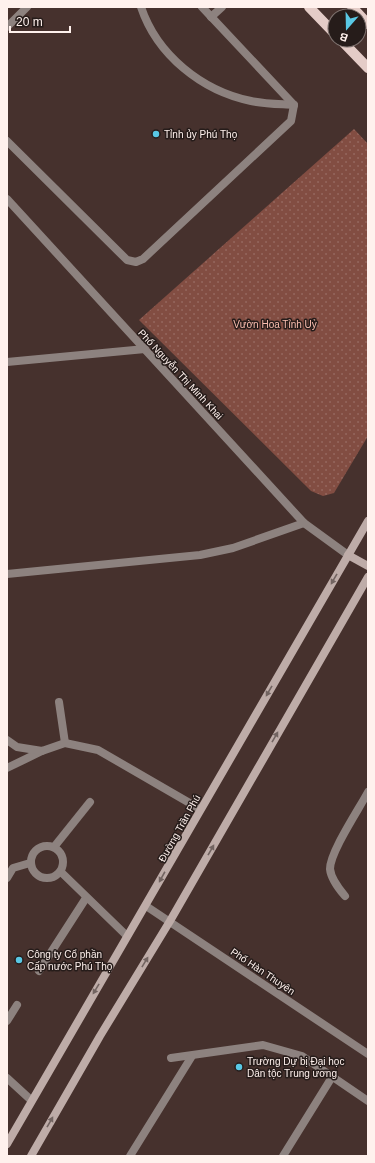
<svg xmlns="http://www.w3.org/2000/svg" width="375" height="1163" viewBox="0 0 375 1163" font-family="Helvetica,sans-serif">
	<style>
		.park { fill: url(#park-dots) }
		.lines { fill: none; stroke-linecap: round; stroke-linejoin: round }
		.service { stroke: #8d827f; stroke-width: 8 }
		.minor { stroke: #8d827f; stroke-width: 8 }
		.secondary { stroke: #beaca8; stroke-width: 8 }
		.primary { stroke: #e4ccc7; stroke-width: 10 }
		.oneway { fill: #726461 }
		.poi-dot { fill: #59c8e5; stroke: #261c1a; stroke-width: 1.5 }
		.labels { text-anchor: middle; stroke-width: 3; stroke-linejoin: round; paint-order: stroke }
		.poi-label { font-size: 10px; fill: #fff1ed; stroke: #261c1a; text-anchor: start }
		.park-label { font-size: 10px; fill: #fcbfb1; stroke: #261c1a }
		.street-label { font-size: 10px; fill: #fff1ed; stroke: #261c1a }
	</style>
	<defs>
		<pattern id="park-dots" width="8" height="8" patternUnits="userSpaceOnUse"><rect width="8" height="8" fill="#824d42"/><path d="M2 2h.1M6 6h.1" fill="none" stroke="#95675e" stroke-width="1.8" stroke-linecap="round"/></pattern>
	</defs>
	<rect width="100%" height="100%" fill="#46312d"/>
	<path class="park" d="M354 129 368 144V436L334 493 323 496 311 491 139 320Z"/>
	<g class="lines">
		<g class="service">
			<path d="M141 7C157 55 202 91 251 101 265 104 280 104 294 105"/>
			<path d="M211 17 222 7"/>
			<path d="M7 27 27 7"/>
			<path d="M7 141 127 260 136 262 143 259 291 121 294 105 202 7"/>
			<path d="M59 702 65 743"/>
			<path d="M7 768 42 751"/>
			<circle cx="47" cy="862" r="16"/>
			<path d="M54 847 90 802"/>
			<path d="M61 872 127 936"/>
			<path d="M7 878 13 868 30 863"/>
			<path d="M345 896C339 889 331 879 330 869 330 852 359 809 368 792"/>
			<path d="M39 971 86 898"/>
			<path d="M7 1021 17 1005"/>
			<path d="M171 1058 263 1045 302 1056 368 1101"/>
			<path d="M7 1078 31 1100"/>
			<path d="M130 1156 192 1056"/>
			<path d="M283 1156 332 1077"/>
		</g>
		<g class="minor">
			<path d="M7 199 304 523 348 555"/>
			<path d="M7 362 145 349"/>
			<path d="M7 574 200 555 233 548 304 523"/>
			<path d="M7 740 17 747 42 751 65 743 98 750 200 809"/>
			<path d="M146 906 368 1054"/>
		</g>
		<g class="secondary">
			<path d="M348 555 368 566"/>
			<path d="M7 1144 368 521"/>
			<path d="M31 1156 100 1036 170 921 368 577"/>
		</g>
		<g class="primary">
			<path d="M309 7 335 34"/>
			<path d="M352 7 368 24"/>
			<path d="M341 40 368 68"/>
		</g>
	</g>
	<defs><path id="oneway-solid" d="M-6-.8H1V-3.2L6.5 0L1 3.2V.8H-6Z"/></defs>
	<g class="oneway">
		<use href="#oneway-solid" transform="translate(334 579) rotate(120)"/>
		<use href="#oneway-solid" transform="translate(269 691) rotate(120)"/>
		<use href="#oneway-solid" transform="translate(275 737) rotate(-60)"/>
		<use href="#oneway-solid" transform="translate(211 850) rotate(-60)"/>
		<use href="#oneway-solid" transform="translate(162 877) rotate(119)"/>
		<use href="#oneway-solid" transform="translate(145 962) rotate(-59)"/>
		<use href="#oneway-solid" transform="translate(96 989) rotate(121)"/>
		<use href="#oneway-solid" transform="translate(50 1122) rotate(-60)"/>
	</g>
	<g class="poi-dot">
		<circle cx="156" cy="134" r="4"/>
		<circle cx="19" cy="960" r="4"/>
		<circle cx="239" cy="1067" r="4"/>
	</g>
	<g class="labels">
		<g class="poi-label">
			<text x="164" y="138">Tỉnh ủy Phú Thọ</text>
			<text x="27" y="958">Công ty Cổ phần<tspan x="27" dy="12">Cấp nước Phú Thọ</tspan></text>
			<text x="247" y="1065">Trường Dự bị Đại học<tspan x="247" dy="12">Dân tộc Trung ương</tspan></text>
		</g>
		<g class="park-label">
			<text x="275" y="328">Vườn Hoa Tỉnh Uỷ</text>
		</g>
		<g class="street-label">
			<text transform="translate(181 374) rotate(47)" y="4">Phố Nguyễn Thị Minh Khai</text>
			<text transform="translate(179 828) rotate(-61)" y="4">Đường Trần Phú</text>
			<text transform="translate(263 971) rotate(34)" y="4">Phố Hàn Thuyên</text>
		</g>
	</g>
	<rect width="375" height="1163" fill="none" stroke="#fff1ed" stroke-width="16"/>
	<g transform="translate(347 28) rotate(200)"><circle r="19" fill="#261c1a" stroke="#7d716e"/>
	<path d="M0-3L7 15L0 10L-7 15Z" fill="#59c8e5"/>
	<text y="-6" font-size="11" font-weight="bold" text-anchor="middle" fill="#fff1ed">B</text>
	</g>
	<path d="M10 26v6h60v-6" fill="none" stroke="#fff1ed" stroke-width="2"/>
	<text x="16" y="26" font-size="12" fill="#fff1ed" stroke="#261c1a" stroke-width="3" paint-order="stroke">20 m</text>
</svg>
